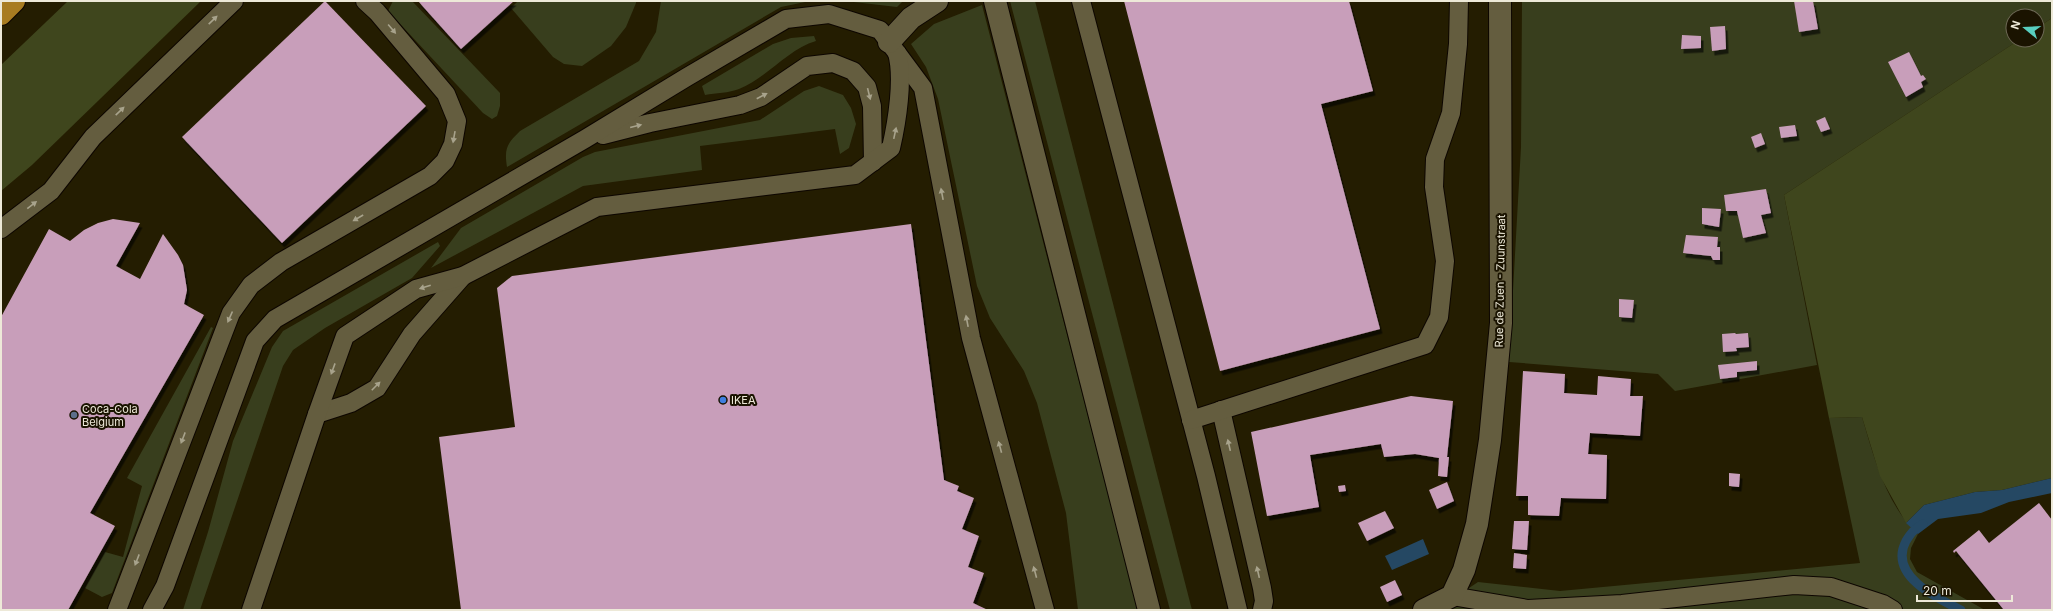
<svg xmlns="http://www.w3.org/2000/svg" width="2053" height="611" viewBox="0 0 2053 611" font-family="Inter,sans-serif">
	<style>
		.green { fill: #383e1d }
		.forest { fill: #3f461d }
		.water { fill: #254863 }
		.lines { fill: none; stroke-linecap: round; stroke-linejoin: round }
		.stream { stroke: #254863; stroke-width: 9 }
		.building { fill: #c89eba; filter: url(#shadow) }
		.service-casing { stroke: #0d0600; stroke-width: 20 }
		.minor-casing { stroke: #0d0600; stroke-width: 24 }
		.motorway-casing { stroke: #0d0600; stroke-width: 24 }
		.service { stroke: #645d3f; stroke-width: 18 }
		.minor { stroke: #645d3f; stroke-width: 22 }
		.motorway { stroke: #a87c21; stroke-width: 22 }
		.oneway { fill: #a8a38c }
		.shop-dot { fill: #3f7fe0; stroke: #1a1300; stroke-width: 1.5 }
		.service-dot { fill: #5c6f8a; stroke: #1a1300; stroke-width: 1.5 }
		.labels { text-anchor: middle; stroke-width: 4; stroke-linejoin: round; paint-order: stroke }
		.street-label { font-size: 11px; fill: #ede9d8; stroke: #1a1300 }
		.poi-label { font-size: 11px; fill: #ede9d8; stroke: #1a1300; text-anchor: start }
	</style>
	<defs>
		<filter id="shadow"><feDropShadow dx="2.5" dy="4.5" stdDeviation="0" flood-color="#0009"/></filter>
	</defs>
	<rect width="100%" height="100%" fill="#241d01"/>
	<g class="green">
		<path d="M393 1H412L500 93V106L497 116 492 119 483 113 388 11Z"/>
		<path d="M518 1H636V3L626 27 611 46 582 66 564 64 553 57 511 8Z"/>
		<path d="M661 1H810L781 7 507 167C504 148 507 144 520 131L639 61 656 32Z"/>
		<path d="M845 1H903L897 7Z"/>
		<path d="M1010 1H1035L1192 610H1170Z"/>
		<path d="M1522 1H2052V18L2037 28V16H2013V40H2019L1784 195 1817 365 1675 391 1658 374 1509 362 1521 147Z"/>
		<path d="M982 5 1138 610H1078L1066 513 1037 403 1024 371 990 318 977 286 938 99 926 67 911 44 934 24Z"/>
		<path d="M814 36 816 41C788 49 767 78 739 89 729 93 716 93 705 95L702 86 773 44 791 38Z"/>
		<path d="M819 86 843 95 851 108 856 124 849 148 840 154 835 129 700 146 702 170 583 186 431 268 461 228 583 157 595 152 760 120 804 91Z"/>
		<path d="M438 242 440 246 412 278 325 328 293 350 283 366 200 610H183L208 532 233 441 272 347 283 331Z"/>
		<path d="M211 327 213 328 112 593 102 597 85 588 105 552 123 557 142 486 127 478Z"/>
		<path d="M1862 417C1874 457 1886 505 1918 534L1911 548 1910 559 1917 572 1985 610H1436L1478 582 1560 591 1860 563 1829 418Z"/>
	</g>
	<g class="forest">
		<path d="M68 1H201L32 165 1 191V65Z"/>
		<path d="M2052 18V478L2002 490 1975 492 1924 505 1906 523 1880 476 1862 417 1829 418 1784 195 2019 40H2037V28Z"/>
	</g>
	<g class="water">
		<path d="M2052 478V493L2009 502 1981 513 1938 519 1918 534 1906 523 1924 505 1975 492 2002 490Z"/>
		<path d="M1423 539 1429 554 1392 570 1385 556Z"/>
	</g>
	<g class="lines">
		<path class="stream" d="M1923 524C1914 529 1911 533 1906 541 1888 575 1936 598 1961 610"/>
	</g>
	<g class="building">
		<path d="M325 1 426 106 282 243 182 137Z"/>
		<path d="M418 1H514L461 49Z"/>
		<path d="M1124 1H1349L1373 91 1321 104 1380 329 1220 371Z"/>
		<path d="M1794 1H1813L1818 29 1799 32Z"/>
		<path d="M1725 26 1726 49 1712 51 1710 27Z"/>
		<path d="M1682 35 1701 36V48L1681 49Z"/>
		<path d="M1909 52 1921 76 1923 75 1926 79 1921 82 1923 87 1906 97 1888 62Z"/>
		<path d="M1825 117 1830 129 1821 132 1816 121Z"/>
		<path d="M1795 125 1797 136 1781 138 1779 127Z"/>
		<path d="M1761 133 1765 144 1755 148 1751 137Z"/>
		<path d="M1766 189 1771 213 1761 215 1766 233 1743 238 1737 211H1726L1724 195Z"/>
		<path d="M1702 208 1721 209 1719 227 1702 224Z"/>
		<path d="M113 219 140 223 116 266 140 279 163 234 178 255 183 265 187 290 184 304 204 315 90 513 115 526 68 610H1V317L49 229 70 241 84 230 98 223Z"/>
		<path d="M911 224 944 480 959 486 957 491 974 498 962 529 979 536 968 567 984 573 973 603 988 610H461L439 437 515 427 497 288 512 276Z"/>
		<path d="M1686 235 1718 237 1717 247H1720V260H1713L1711 256 1683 253Z"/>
		<path d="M1619 299 1634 300 1632 318 1619 317Z"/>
		<path d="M1735 333 1736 334 1748 333 1749 347 1736 348 1737 351 1723 352 1722 334Z"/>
		<path d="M1757 361V370L1737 372V377L1720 379 1718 365Z"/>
		<path d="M1523 371 1565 374 1564 393 1597 395 1598 376 1631 379 1630 396H1643L1640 436 1590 433 1588 454 1607 455 1606 499 1561 498 1559 516 1528 515V496H1516Z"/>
		<path d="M1411 396 1453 401 1447 457H1449L1447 477 1438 476 1439 458 1415 454 1384 457 1381 444 1310 455 1319 507 1267 516 1251 432Z"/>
		<path d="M1729 473 1740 474 1739 487 1729 486Z"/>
		<path d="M1447 482 1454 501 1437 509 1429 490Z"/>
		<path d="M1345 485 1346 491 1339 492 1338 486Z"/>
		<path d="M2039 503 2052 520V610H2004L1956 551 1954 553 1953 551 1979 530 1989 543Z"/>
		<path d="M1385 511 1394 528 1367 541 1358 523Z"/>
		<path d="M1514 521H1529L1527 550 1512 549Z"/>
		<path d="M1514 553 1527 555 1526 569 1513 568Z"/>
		<path d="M1395 580 1402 595 1387 602 1380 587Z"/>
	</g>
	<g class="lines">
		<g class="service-casing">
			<g id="service">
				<path d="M1081 1 1206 476 1238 610"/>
				<path d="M603 135 650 123 740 105 761 97 807 66 833 63 853 71 867 87 872 106 873 162"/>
				<path d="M1 229 51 191 93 137 234 1"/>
				<path d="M1221 410 1262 588 1264 601 1262 610"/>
				<path d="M317 414 351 403 377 388 412 334 463 276"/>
				<path d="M1191 420 1425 345 1439 317 1445 261 1434 187 1435 159 1451 113 1458 44 1459 1"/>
				<path d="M1452 596 1528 609 1622 604 1794 585 1831 587 1883 604 1893 610"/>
				<path d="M117 610 231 313 251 285 281 262 430 176 445 161 453 144 457 121 446 94 377 12 365 1"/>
				<path d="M152 610 165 586 255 341 275 319 585 139 687 77 786 19 829 14 880 30 923 88 971 338 1045 610"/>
				<path d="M251 610 317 414 345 336 416 289 463 276 597 207 855 175 891 148C897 122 904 78 897 53"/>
			</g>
		</g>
		<g class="minor-casing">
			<g id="minor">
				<path d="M995 1 1149 610"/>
				<path d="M889 42 911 18 937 1"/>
				<path d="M1424 610 1452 596 1464 570 1477 524 1490 440 1501 323 1500 1"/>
			</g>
		</g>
		<g class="motorway-casing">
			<path id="motorway" d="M1 14 14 1"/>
		</g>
		<use href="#service" class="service"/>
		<use href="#minor" class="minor"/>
		<use href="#motorway" class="motorway"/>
	</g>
	<defs><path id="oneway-solid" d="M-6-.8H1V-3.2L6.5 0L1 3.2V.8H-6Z"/></defs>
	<g class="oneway">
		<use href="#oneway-solid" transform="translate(213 20) rotate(-44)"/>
		<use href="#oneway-solid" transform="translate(392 29) rotate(50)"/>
		<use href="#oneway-solid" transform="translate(869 94) rotate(76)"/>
		<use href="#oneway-solid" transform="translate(762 96) rotate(-28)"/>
		<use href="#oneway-solid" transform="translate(120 111) rotate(-44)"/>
		<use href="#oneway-solid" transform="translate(636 126) rotate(-14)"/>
		<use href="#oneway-solid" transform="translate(895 133) rotate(-78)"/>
		<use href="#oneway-solid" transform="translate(454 137) rotate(100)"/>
		<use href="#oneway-solid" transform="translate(942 194) rotate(-101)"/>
		<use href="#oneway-solid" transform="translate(32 205) rotate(-38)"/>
		<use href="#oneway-solid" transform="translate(358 218) rotate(150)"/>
		<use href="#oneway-solid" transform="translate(425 287) rotate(163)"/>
		<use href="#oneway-solid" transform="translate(230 317) rotate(114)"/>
		<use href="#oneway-solid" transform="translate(967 321) rotate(-101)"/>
		<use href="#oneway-solid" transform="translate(333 369) rotate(110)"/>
		<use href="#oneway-solid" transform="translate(376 386) rotate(-45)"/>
		<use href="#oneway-solid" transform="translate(183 438) rotate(111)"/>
		<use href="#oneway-solid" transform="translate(1229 445) rotate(-103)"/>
		<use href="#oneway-solid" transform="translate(1000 447) rotate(-105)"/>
		<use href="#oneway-solid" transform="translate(137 560) rotate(111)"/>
		<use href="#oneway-solid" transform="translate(1035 572) rotate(-105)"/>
		<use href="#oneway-solid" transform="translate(1258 572) rotate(-103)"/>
	</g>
	<circle class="shop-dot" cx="723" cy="400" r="4"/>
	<circle class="service-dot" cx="74" cy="415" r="4"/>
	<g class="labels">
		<g class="street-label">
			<text transform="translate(1500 281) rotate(-89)" y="4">Rue de Zuen - Zuunstraat</text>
		</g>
		<g class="poi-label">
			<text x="731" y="404">IKEA</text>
			<text x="82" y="413">Coca-Cola<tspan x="82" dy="13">Belgium</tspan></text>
		</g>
	</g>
	<rect width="2053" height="611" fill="none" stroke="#ede9d8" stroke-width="4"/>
	<g transform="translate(2025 28) rotate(288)"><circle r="19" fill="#1a1300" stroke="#6e6956"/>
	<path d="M0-3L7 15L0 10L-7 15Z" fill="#58cebf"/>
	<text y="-6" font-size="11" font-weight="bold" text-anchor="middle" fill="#ede9d8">N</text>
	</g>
	<path d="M1917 595v6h95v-6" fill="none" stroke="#ede9d8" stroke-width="2"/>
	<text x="1923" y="595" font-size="12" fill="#ede9d8" stroke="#1a1300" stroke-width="3" paint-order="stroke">20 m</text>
</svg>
